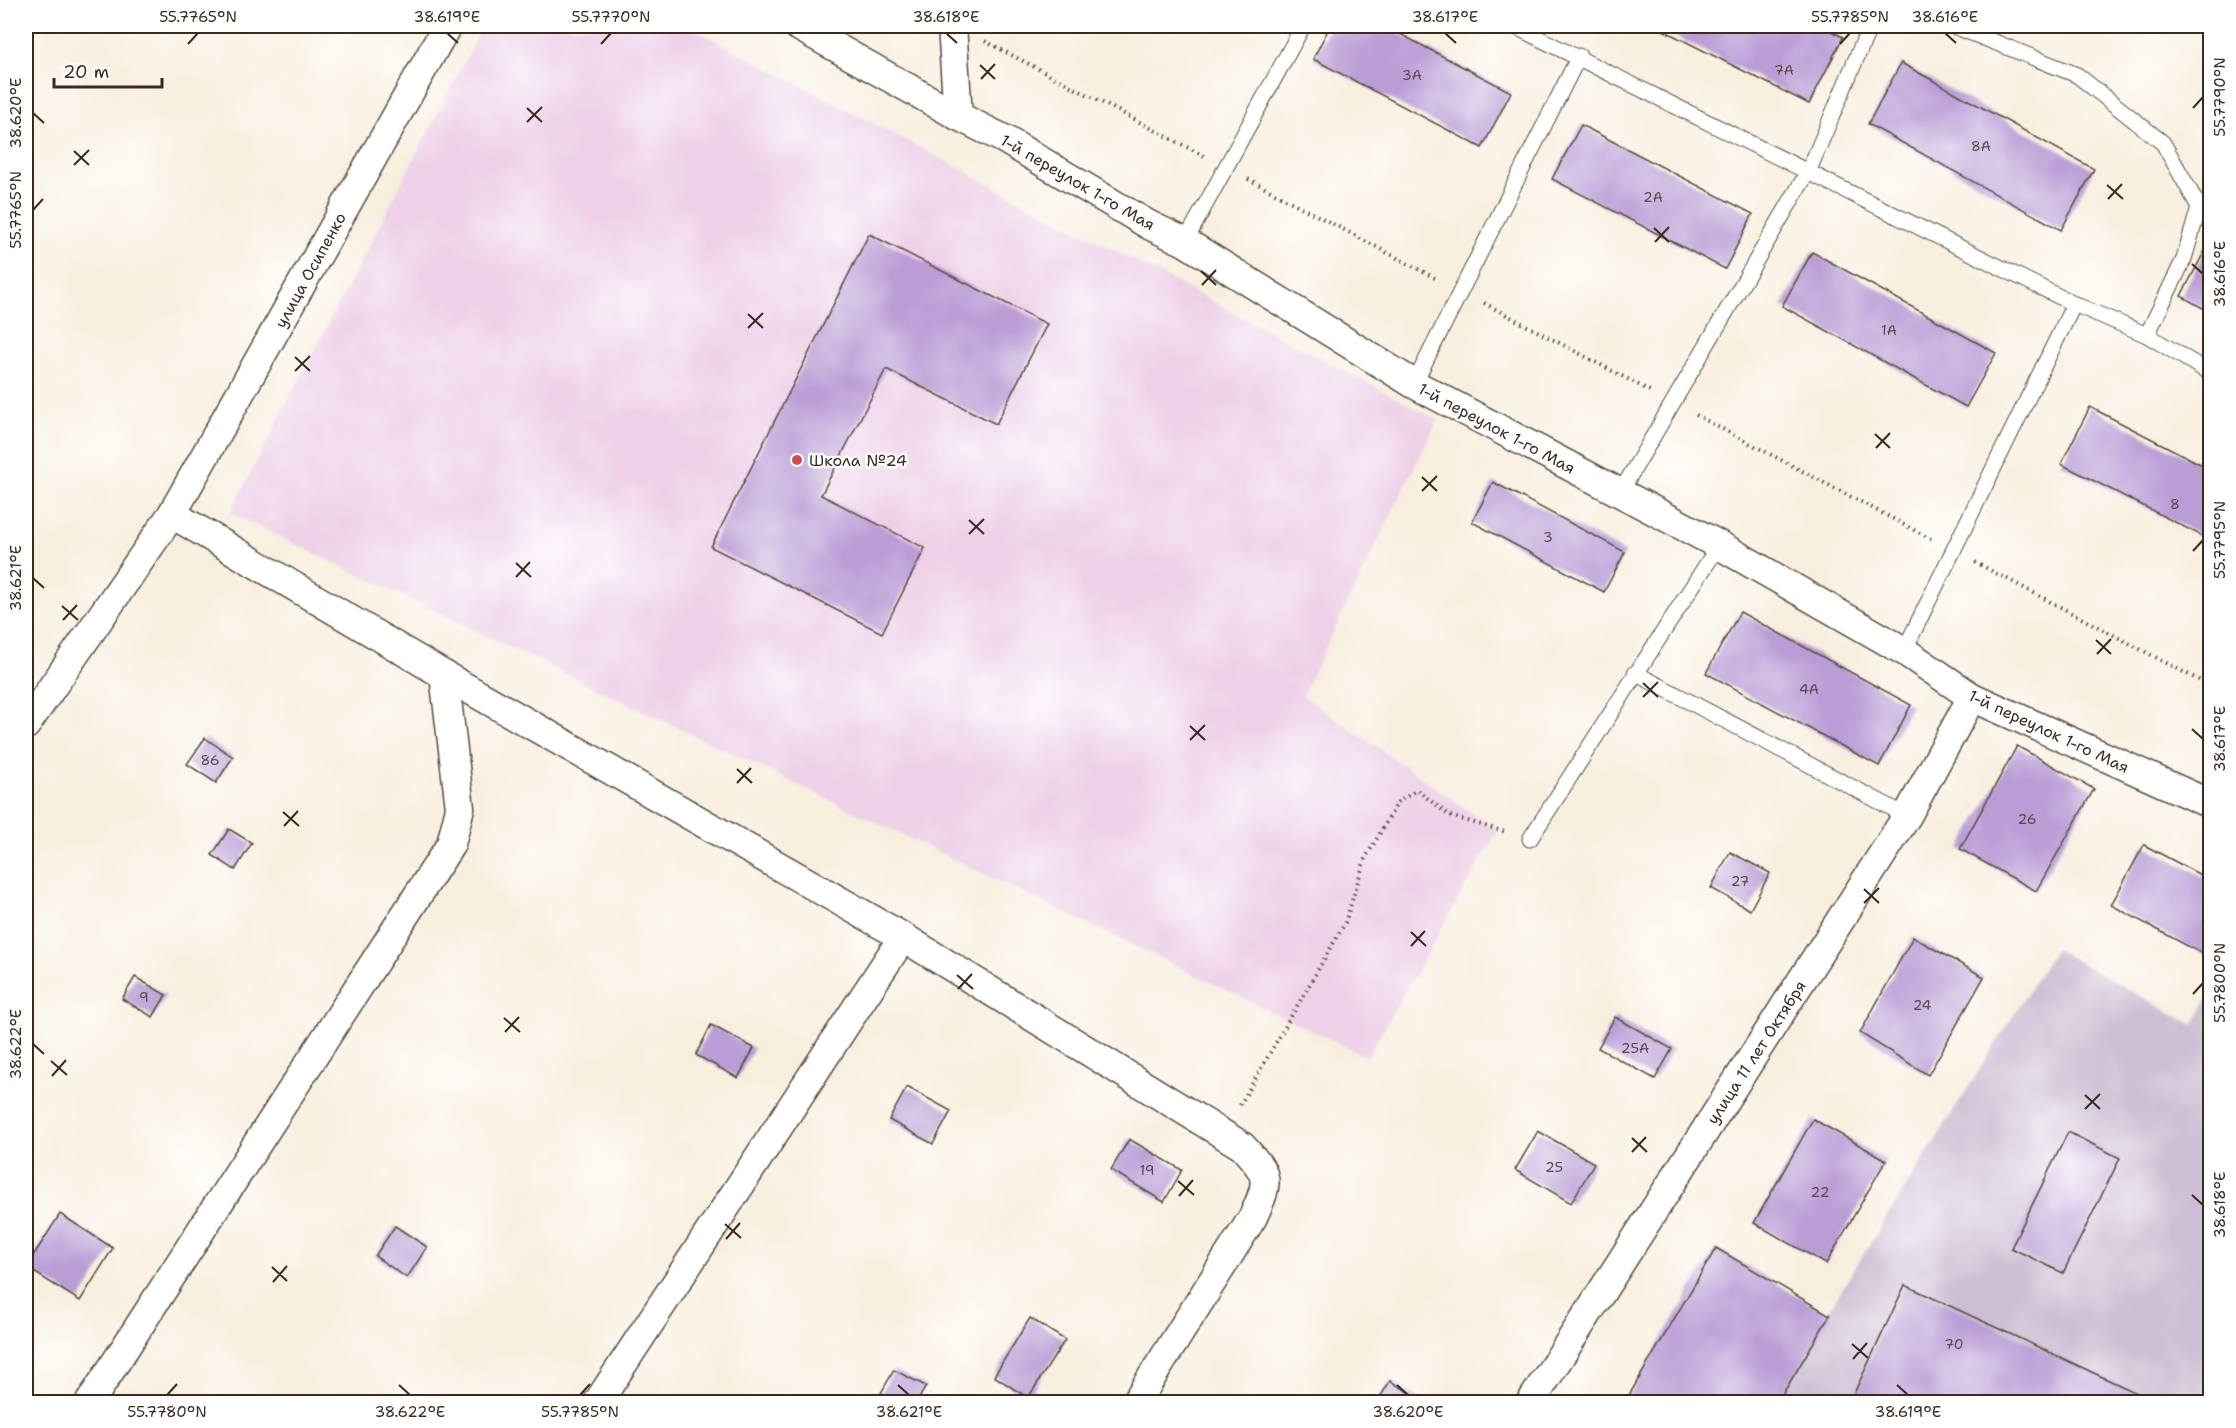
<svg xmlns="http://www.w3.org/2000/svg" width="2236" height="1428" viewBox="0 0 2236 1428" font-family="'Shantell Sans',sans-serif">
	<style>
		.built { fill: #eed0e8 }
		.industrial { fill: #ccbed4 }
		.building { fill: #bb9dd6 }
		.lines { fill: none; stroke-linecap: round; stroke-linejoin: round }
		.lane-casing { stroke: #57483b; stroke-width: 17 }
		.street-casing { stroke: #57483b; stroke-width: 31 }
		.path { stroke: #57483b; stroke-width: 4; stroke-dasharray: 1.5 4.5; stroke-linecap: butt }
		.lane { stroke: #fff; stroke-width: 15 }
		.street { stroke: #fff; stroke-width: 28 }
		.ticks { fill: none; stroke: #3b2a1e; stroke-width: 2 }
		.poi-dot { fill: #d1495b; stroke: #fff; stroke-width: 2 }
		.labels { text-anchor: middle; stroke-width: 5; stroke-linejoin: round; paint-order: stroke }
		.number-label { font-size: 14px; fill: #5b474c }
		.street-label { font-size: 16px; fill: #3b2a1e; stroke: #fff }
		.poi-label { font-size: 16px; fill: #3b2a1e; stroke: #fff; text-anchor: start }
		.neatline { fill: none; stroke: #3b2a1e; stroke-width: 2 }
		.ticks-label { font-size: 15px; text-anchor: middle; fill: #3b2a1e }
	</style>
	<rect width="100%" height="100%" fill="#fff"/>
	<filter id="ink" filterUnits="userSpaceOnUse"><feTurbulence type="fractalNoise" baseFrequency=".0167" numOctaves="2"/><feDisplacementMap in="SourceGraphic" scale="12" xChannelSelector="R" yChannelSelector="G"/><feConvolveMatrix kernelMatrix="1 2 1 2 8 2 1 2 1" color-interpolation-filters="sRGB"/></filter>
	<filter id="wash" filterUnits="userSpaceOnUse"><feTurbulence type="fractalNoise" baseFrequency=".008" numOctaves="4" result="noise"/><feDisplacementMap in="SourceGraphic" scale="24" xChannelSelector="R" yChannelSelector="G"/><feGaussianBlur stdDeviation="1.35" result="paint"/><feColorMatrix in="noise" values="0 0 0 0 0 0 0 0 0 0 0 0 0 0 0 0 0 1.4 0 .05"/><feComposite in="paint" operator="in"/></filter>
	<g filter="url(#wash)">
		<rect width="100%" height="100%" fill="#f8efdf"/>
		<path class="built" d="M483 26H688L1438 420 1302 695 1498 831 1367 1057 230 513Z"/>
		<path class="industrial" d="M2055 949 2193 1025 2210 994V1402H1625L1716 1248 1827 1313Z"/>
		<g id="blocks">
			<g class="building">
				<path d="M1330 26H1385L1511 92 1482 148 1313 59Z"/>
				<path d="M1655 26H1821L1843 37 1809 104Z"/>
				<path d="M1901 63 2094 169 2061 230 1868 124Z"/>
				<path d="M1581 125 1753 214 1725 269 1552 179Z"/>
				<path d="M869 234 1047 324 996 424 886 369 821 495 925 548 882 633 711 547Z"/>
				<path d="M2210 241V312L2181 296Z"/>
				<path d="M1812 252 1996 353 1966 407 1782 306Z"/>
				<path d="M2090 407 2210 469V540L2061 464Z"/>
				<path d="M1493 482 1625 552 1604 592 1472 522Z"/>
				<path d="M1740 612 1911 705 1879 766 1706 673Z"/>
				<path d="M205 738 233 757 216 783 187 764Z"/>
				<path d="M2017 746 2094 789 2036 891 1960 849Z"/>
				<path d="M229 829 252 843 235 870 212 855Z"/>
				<path d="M2144 845 2210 880V958L2111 905Z"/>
				<path d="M1730 852 1770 873 1750 910 1711 888Z"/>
				<path d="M1913 937 1984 977 1928 1075 1860 1033Z"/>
				<path d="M135 977 166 995 153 1017 122 999Z"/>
				<path d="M1615 1017 1672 1049 1655 1079 1598 1048Z"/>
				<path d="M711 1025 754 1048 738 1078 696 1055Z"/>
				<path d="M907 1087 951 1111 933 1144 889 1120Z"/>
				<path d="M1813 1119 1886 1160 1826 1264 1754 1223Z"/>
				<path d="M1538 1131 1594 1163 1571 1203 1515 1170Z"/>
				<path d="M2068 1132 2120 1158 2063 1273 2011 1248Z"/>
				<path d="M1129 1139 1182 1170 1164 1202 1111 1170Z"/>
				<path d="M60 1214 113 1248 80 1301 26 1267Z"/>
				<path d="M395 1226 427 1247 407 1278 375 1256Z"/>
				<path d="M1716 1248 1830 1315 1778 1402H1625Z"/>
				<path d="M1905 1285 2156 1402H1850Z"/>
				<path d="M1030 1318 1065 1340 1028 1398 994 1376Z"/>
				<path d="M894 1370 926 1386 917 1402H898L881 1393Z"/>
				<path d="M1390 1381 1426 1402H1377Z"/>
			</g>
		</g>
	</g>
	<g filter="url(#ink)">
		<use href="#blocks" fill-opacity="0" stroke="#57483b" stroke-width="1.5"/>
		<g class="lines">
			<g class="lane-casing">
				<g id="lane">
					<path d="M1514 26 2074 304 2147 335 2210 373"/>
					<path d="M1954 26 2077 75 2163 143 2199 207 2184 259 2147 335"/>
					<path d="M1185 242 1303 26"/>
					<path d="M1414 384 1579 56"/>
					<path d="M1620 493 1809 170 1870 26"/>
					<path d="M1904 651 2074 304"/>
					<path d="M1635 673 1907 816"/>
					<path d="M1530 839 1719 545"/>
				</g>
			</g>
			<g class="street-casing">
				<g id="street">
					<path d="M798 26 958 116 1004 139 1149 225 1185 242 1414 384 1719 545 1904 651 1972 697 2210 804"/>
					<path d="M952 26 958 116"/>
					<path d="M172 514 444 675 903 937 1242 1146C1270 1176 1270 1180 1253 1217L1136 1402"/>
					<path d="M26 725 172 514 447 26"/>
					<path d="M90 1402 451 844 460 808 444 675"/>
					<path d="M598 1402 903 937"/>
					<path d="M1531 1402 1907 816 1972 697"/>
				</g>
			</g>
			<g class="path">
				<path d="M985 41 1204 156"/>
				<path d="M1248 179 1437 279"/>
				<path d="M1484 303 1650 391"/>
				<path d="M1696 415 1931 539"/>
				<path d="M1975 562 2210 686"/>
				<path d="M1240 1105 1345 923 1365 859 1398 802 1417 790 1450 816 1506 832"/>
			</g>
			<use href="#lane" class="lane"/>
			<use href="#street" class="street"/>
		</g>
	</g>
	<path class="ticks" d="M447 33 458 43M946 33 957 43M1445 33 1456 43M1945 33 1956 43M188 44 198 33M601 44 611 33M1840 44 1850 33M980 65 995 79M981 79 995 64M527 108 542 122M2193 108 2203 97M33 113 44 123M527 122 542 107M74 151 89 165M74 165 89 150M2107 185 2123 199M2108 199 2122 184M33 210 43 199M1654 228 1669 242M1655 242 1669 227M2192 264 2203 274M1201 271 1216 285M1202 285 1216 270M748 314 763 328M748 328 763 313M295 357 310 371M295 371 310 356M1875 434 1890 448M1876 448 1890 433M1422 477 1437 491M1422 491 1437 476M969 520 984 534M969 534 984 519M2193 551 2203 540M516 563 531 577M516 577 530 562M33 578 44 588M62 606 78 620M63 620 77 605M2096 640 2111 654M2097 654 2111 639M1643 683 1658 697M1643 697 1658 682M1190 726 1205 740M2192 729 2203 739M1190 740 1205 725M737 769 752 783M737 783 751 768M283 812 299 826M284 826 298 811M1864 889 1879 903M1864 903 1879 888M1411 932 1426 946M1411 946 1425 931M957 975 973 989M958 989 972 974M2193 994 2203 983M504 1018 520 1032M505 1032 519 1017M33 1044 44 1054M51 1061 67 1075M52 1076 66 1060M2085 1095 2100 1109M2085 1109 2100 1094M1632 1138 1647 1152M1632 1152 1646 1137M1178 1181 1194 1195M2192 1195 2203 1205M1179 1196 1193 1180M725 1224 741 1238M726 1239 740 1223M272 1267 287 1281M273 1282 287 1266M1852 1344 1868 1358M1853 1359 1867 1343M399 1385 410 1395M898 1385 909 1395M1397 1385 1408 1395M1897 1385 1908 1395M167 1395 177 1384M580 1395 590 1384"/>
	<circle class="poi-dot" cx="797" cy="460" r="6"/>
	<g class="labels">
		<g class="number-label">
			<text x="1784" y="75">7А</text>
			<text x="1412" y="80">3А</text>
			<text x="1981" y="151">8А</text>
			<text x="1653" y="202">2А</text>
			<text x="1889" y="335">1А</text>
			<text x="2175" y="509">8</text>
			<text x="1548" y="542">3</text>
			<text x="1809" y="694">4А</text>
			<text x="210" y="765">86</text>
			<text x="2027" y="824">26</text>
			<text x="1740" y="886">27</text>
			<text x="144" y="1002">9</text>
			<text x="1922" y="1010">24</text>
			<text x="1635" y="1053">25А</text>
			<text x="1554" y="1172">25</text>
			<text x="1147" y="1175">19</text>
			<text x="1820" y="1197">22</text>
			<text x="1954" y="1349">70</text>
		</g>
		<g class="street-label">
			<text transform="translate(1078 182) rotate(30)" y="6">1-й переулок 1-го Мая</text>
			<text transform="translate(310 270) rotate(-61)" y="6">улица Осипенко</text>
			<text transform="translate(1497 428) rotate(28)" y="6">1-й переулок 1-го Мая</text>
			<text transform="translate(2049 731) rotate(25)" y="6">1-й переулок 1-го Мая</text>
			<text transform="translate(1756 1052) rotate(-57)" y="6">улица 11 лет Октября</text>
		</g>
		<g class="poi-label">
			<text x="809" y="466">Школа №24</text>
		</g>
	</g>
	<rect width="2236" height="1428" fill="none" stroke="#fff" stroke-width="66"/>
	<path d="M54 78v9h108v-9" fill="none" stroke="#3b2a1e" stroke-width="3"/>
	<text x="63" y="78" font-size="18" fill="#3b2a1e" stroke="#ffffff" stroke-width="4.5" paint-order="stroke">20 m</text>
	<rect x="33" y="33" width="2170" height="1362" class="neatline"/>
	<g class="ticks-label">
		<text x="198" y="22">55.7765°N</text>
		<text x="447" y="22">38.619°E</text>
		<text x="611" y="22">55.7770°N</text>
		<text x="946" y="22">38.618°E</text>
		<text x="1445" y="22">38.617°E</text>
		<text x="1850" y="22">55.7785°N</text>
		<text x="1945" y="22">38.616°E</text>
		<text transform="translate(2220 97) rotate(-90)" y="5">55.7790°N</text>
		<text transform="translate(16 113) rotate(-90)" y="5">38.620°E</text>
		<text transform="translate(16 210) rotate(-90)" y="5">55.7765°N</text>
		<text transform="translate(2220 274) rotate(-90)" y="5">38.616°E</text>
		<text transform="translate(2220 540) rotate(-90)" y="5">55.7795°N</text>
		<text transform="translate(16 578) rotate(-90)" y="5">38.621°E</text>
		<text transform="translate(2220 739) rotate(-90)" y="5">38.617°E</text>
		<text transform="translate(2220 983) rotate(-90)" y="5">55.7800°N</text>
		<text transform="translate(16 1044) rotate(-90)" y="5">38.622°E</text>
		<text transform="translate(2220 1205) rotate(-90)" y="5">38.618°E</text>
		<text x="167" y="1417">55.7780°N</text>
		<text x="410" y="1417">38.622°E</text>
		<text x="580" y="1417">55.7785°N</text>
		<text x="909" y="1417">38.621°E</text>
		<text x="1408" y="1417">38.620°E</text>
		<text x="1908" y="1417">38.619°E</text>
	</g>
</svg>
